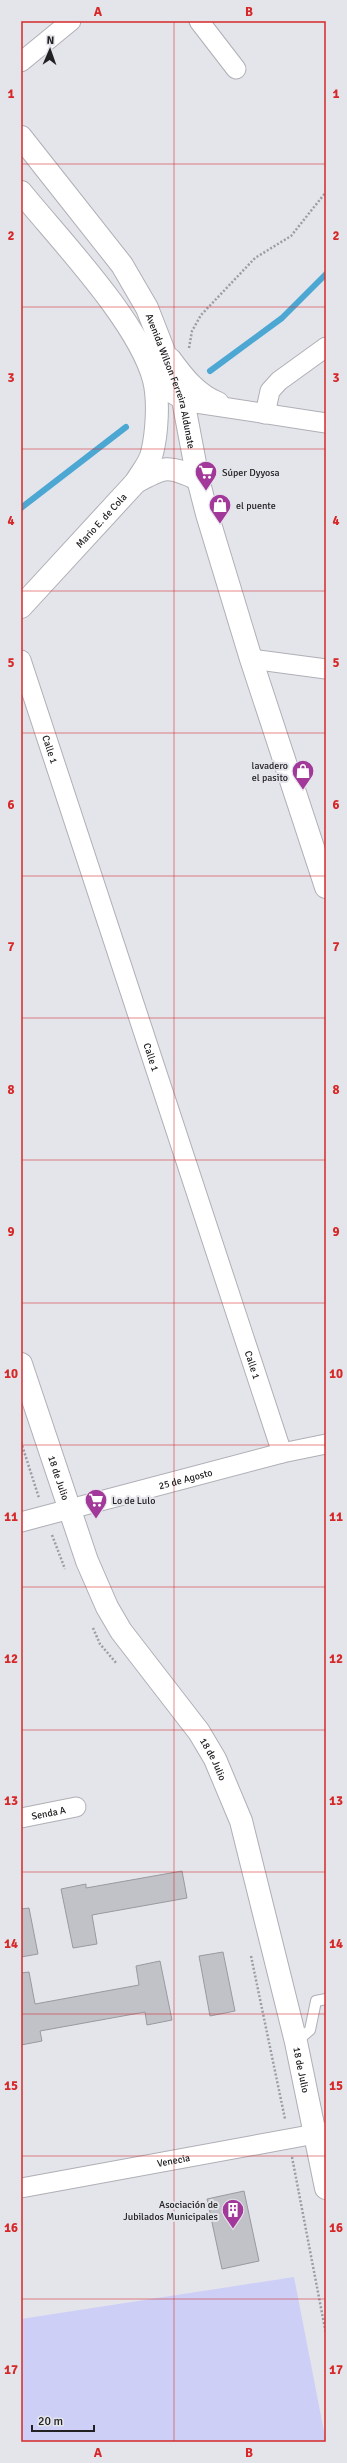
<svg xmlns="http://www.w3.org/2000/svg" width="347" height="2463" viewBox="0 0 347 2463" font-family="Signika,sans-serif">
	<style>
		.green { fill: #cdcff6 }
		.lines { fill: none; stroke-linecap: round; stroke-linejoin: round }
		.stream { stroke: #4ca7d3; stroke-width: 6 }
		.building { fill: #c1c1c8; stroke: #999aa0 }
		.service-casing { stroke: #afafb6; stroke-width: 12 }
		.minor-casing { stroke: #afafb6; stroke-width: 21 }
		.tertiary-casing { stroke: #afafb6; stroke-width: 24 }
		.path { stroke: #9c9ca1; stroke-width: 2.5; stroke-dasharray: 2 2; stroke-linecap: butt }
		.service { stroke: #fff; stroke-width: 10 }
		.minor { stroke: #fff; stroke-width: 19 }
		.tertiary { stroke: #fff; stroke-width: 22 }
		.grid { fill: none; stroke: #d62828; stroke-width: 1; stroke-opacity: 0.55 }
		.labels { text-anchor: middle; stroke-width: 4; stroke-linejoin: round; paint-order: stroke }
		.street-label { font-size: 10px; fill: #212123; stroke: #e4e4eb }
		.poi-label { font-size: 10px; fill: #212123; stroke: #e4e4eb; text-anchor: start }
		.neatline { fill: none; stroke: #d62828; stroke-width: 1.5 }
		.grid-label { font-size: 13px; text-anchor: middle; font-weight: bold; fill: #d62828 }
	</style>
	<rect width="100%" height="100%" fill="#e4e4eb"/>
	<path class="green" d="M294 2277 326 2442H21V2319Z"/>
	<g class="lines">
		<g class="stream">
			<path d="M210 371 282 318 326 274"/>
			<path d="M21 508 126 427"/>
		</g>
	</g>
	<g class="building">
		<path d="M182 1871 187 1898 92 1915 97 1944 73 1948 61 1889 86 1884V1888Z"/>
		<path d="M29 1908 38 1954 21 1957V1909Z"/>
		<path d="M223 1952 235 2011 210 2016 199 1956Z"/>
		<path d="M160 1961 172 2020 147 2025 145 2012 40 2031 42 2041 21 2045V1973L29 1972 35 2004 139 1985 136 1966Z"/>
		<path d="M244 2191 259 2261 222 2269 207 2199Z"/>
	</g>
	<g class="lines">
		<g class="service-casing">
			<path id="service" d="M296 2042 310 2030 316 2001 326 1999"/>
		</g>
		<g class="minor-casing">
			<g id="minor">
				<path d="M199 21 236 69"/>
				<path d="M21 62 71 21"/>
				<path d="M171 358C184 376 198 394 219 402"/>
				<path d="M171 393 183 400 196 403 326 423"/>
				<path d="M265 414 270 391 279 381 326 347"/>
				<path d="M251 659 326 669"/>
				<path id="s1" d="M21 660 282 1453"/>
				<path id="s2" d="M21 1522 282 1453 326 1444"/>
				<path id="s3" d="M21 1818 76 1807"/>
				<path id="s4" d="M21 2188 326 2132"/>
			</g>
		</g>
		<g class="tertiary-casing">
			<g id="tertiary">
				<path id="s5" d="M21 137 122 265 147 308 183 400 198 479 207 514 251 659 326 887"/>
				<path d="M21 192C60 240 139 322 154 380 159 400 157 433 152 453 150 463 141 473 136 482"/>
				<path id="s6" d="M21 607 136 482C165 466 168 465 198 479"/>
				<path id="s7" d="M21 1364 87 1561 107 1607 121 1631 199 1732 215 1759 241 1821 296 2042 326 2188"/>
			</g>
		</g>
		<g class="path">
			<path d="M189 348 192 331 201 315 255 258 291 236 326 192"/>
			<path d="M21 1442 39 1498"/>
			<path d="M52 1535 65 1569"/>
			<path d="M93 1628 100 1644 117 1664"/>
			<path d="M251 1956 285 2119"/>
			<path d="M292 2157 326 2334"/>
		</g>
		<use href="#service" class="service"/>
		<use href="#minor" class="minor"/>
		<use href="#tertiary" class="tertiary"/>
	</g>
	<path class="grid" d="M174 21V2442M21 164H326M21 307H326M21 449H326M21 591H326M21 733H326M21 876H326M21 1018H326M21 1160H326M21 1303H326M21 1445H326M21 1587H326M21 1730H326M21 1872H326M21 2014H326M21 2156H326M21 2299H326"/>
	<defs>
		<g id="supermarket-pin" transform="scale(1.15)"><path d="M0 17L-7.5 6A9.5 9.5 0 1 1 7.5 6Z" fill="#a2389a" stroke="#e4e4eb"/><path d="M-6-5.5h2.5l.6 2H6L4.5 2H-2.5L-4.4-4H-6ZM-1.5 3.2a1.3 1.3 0 1 0 .1 0ZM3 3.2a1.3 1.3 0 1 0 .1 0Z" fill="#fff"/></g>
		<g id="shop-pin" transform="scale(1.15)"><path d="M0 17L-7.5 6A9.5 9.5 0 1 1 7.5 6Z" fill="#a2389a" stroke="#e4e4eb"/><path d="M-5-2.5h2.3a2.7 3.5 0 0 1 5.4 0H5L5.5 6h-11ZM-1.5-2.5h3a1.5 2.3 0 0 0-3 0Z" fill="#fff"/></g>
		<g id="building-pin" transform="scale(1.15)"><path d="M0 17L-7.5 6A9.5 9.5 0 1 1 7.5 6Z" fill="#a2389a" stroke="#e4e4eb"/><path d="M-4-6H4V6H1V3H-1V6H-4ZM-2.5-4.3h1.7v1.8h-1.7ZM.8-4.3h1.7v1.8H.8ZM-2.5-1h1.7V.8h-1.7ZM.8-1h1.7V.8H.8Z" fill="#fff"/></g>
	</defs>
	<g fill-rule="evenodd">
		<use href="#supermarket-pin" x="206" y="472"/>
		<use href="#shop-pin" x="220" y="505"/>
		<use href="#shop-pin" x="303" y="771"/>
		<use href="#supermarket-pin" x="96" y="1500"/>
		<use href="#building-pin" x="233" y="2210"/>
	</g>
	<g class="labels">
		<g class="street-label">
			<text dy="4" stroke="none"><textPath href="#s5" startOffset="290">Avenida Wilson Ferreira Aldunate</textPath></text>
			<text dy="4" stroke="none"><textPath href="#s6" startOffset="118">Mario E. de Cola</textPath></text>
			<text dy="4" stroke="none"><textPath href="#s1" startOffset="94">Calle 1</textPath></text>
			<text dy="4" stroke="none"><textPath href="#s1" startOffset="418">Calle 1</textPath></text>
			<text dy="4" stroke="none"><textPath href="#s1" startOffset="742">Calle 1</textPath></text>
			<text dy="4" stroke="none"><textPath href="#s7" startOffset="120">18 de Julio</textPath></text>
			<text dy="4" stroke="none"><textPath href="#s2" startOffset="170">25 de Agosto</textPath></text>
			<text dy="4" stroke="none"><textPath href="#s7" startOffset="444">18 de Julio</textPath></text>
			<text dy="4" stroke="none"><textPath href="#s3" startOffset="28">Senda A</textPath></text>
			<text dy="4" stroke="none"><textPath href="#s7" startOffset="768">18 de Julio</textPath></text>
			<text dy="4" stroke="none"><textPath href="#s4" startOffset="155">Venecia</textPath></text>
		</g>
		<g class="poi-label">
			<text x="222" y="476">Súper Dyyosa</text>
			<text x="236" y="509">el puente</text>
			<text x="288" y="769" text-anchor="end">lavadero<tspan x="288" dy="12">el pasito</tspan></text>
			<text x="112" y="1504">Lo de Lulo</text>
			<text x="218" y="2208" text-anchor="end">Asociación de<tspan x="218" dy="12">Jubilados Municipales</tspan></text>
		</g>
	</g>
	<rect width="347" height="2463" fill="none" stroke="#e4e4eb" stroke-width="44"/>
	<g transform="translate(50 50) rotate(2)" stroke="#e4e4eb" stroke-width="3" paint-order="stroke">
	<path d="M0-3L7 15L0 10L-7 15Z" fill="#212123"/>
	<text y="-6" font-size="11" font-weight="bold" text-anchor="middle" fill="#212123">N</text>
	</g>
	<path d="M32 2425v6h62v-6" fill="none" stroke="#212123" stroke-width="2"/>
	<text x="38" y="2425" font-size="12" fill="#212123" stroke="#e4e4eb" stroke-width="3" paint-order="stroke">20 m</text>
	<rect x="22" y="22" width="303" height="2419" class="neatline"/>
	<g class="grid-label">
		<text x="98" y="16">A</text>
		<text x="249" y="16">B</text>
		<text x="11" y="98">1</text>
		<text x="336" y="98">1</text>
		<text x="11" y="240">2</text>
		<text x="336" y="240">2</text>
		<text x="11" y="382">3</text>
		<text x="336" y="382">3</text>
		<text x="11" y="525">4</text>
		<text x="336" y="525">4</text>
		<text x="11" y="667">5</text>
		<text x="336" y="667">5</text>
		<text x="11" y="809">6</text>
		<text x="336" y="809">6</text>
		<text x="11" y="951">7</text>
		<text x="336" y="951">7</text>
		<text x="11" y="1094">8</text>
		<text x="336" y="1094">8</text>
		<text x="11" y="1236">9</text>
		<text x="336" y="1236">9</text>
		<text x="11" y="1378">10</text>
		<text x="336" y="1378">10</text>
		<text x="11" y="1521">11</text>
		<text x="336" y="1521">11</text>
		<text x="11" y="1663">12</text>
		<text x="336" y="1663">12</text>
		<text x="11" y="1805">13</text>
		<text x="336" y="1805">13</text>
		<text x="11" y="1948">14</text>
		<text x="336" y="1948">14</text>
		<text x="11" y="2090">15</text>
		<text x="336" y="2090">15</text>
		<text x="11" y="2232">16</text>
		<text x="336" y="2232">16</text>
		<text x="11" y="2374">17</text>
		<text x="336" y="2374">17</text>
		<text x="98" y="2457">A</text>
		<text x="249" y="2457">B</text>
	</g>
</svg>
